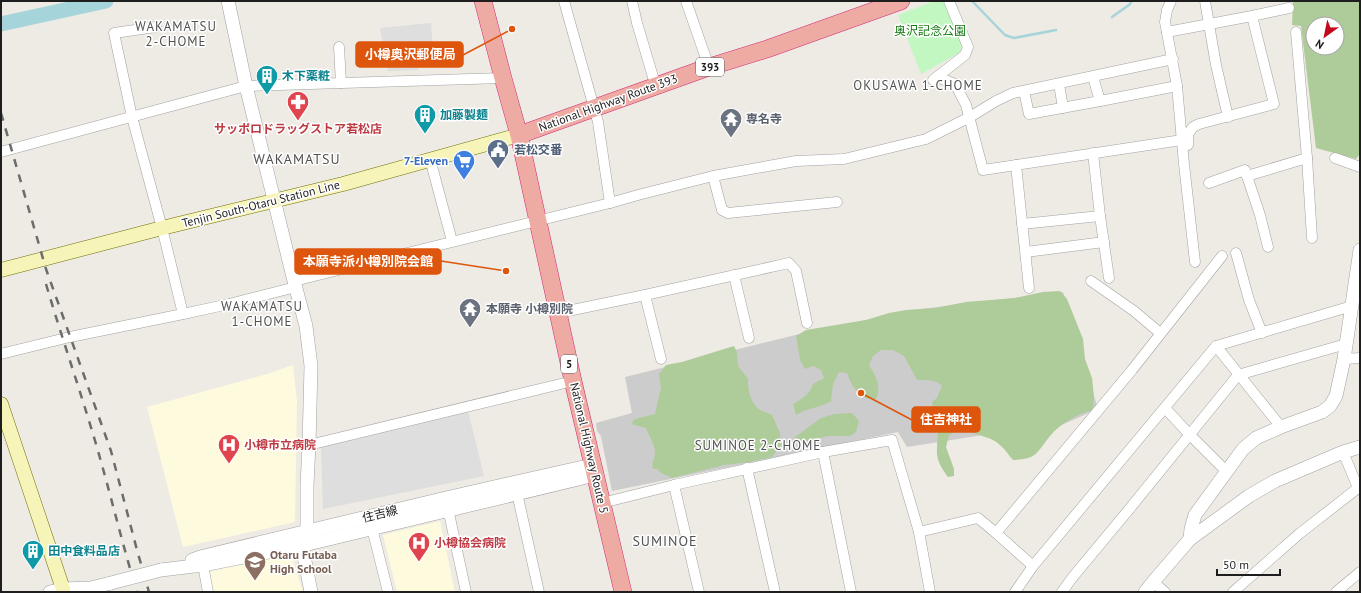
<svg xmlns="http://www.w3.org/2000/svg" width="1361" height="593" viewBox="0 0 1361 593" font-family="'PT Sans','Noto Sans JP',sans-serif">
	<style>
		.education { fill: #fefadd }
		.religious { fill: #ccc }
		.forest { fill: #aecc9a; fill-rule: evenodd }
		.park { fill: #c3f7c2 }
		.parking { fill: #dedede }
		.lines { fill: none; stroke-linecap: round; stroke-linejoin: round }
		.stream { stroke: #a6d4db; stroke-width: 2.5 }
		.river { stroke: #a6d4db; stroke-width: 15 }
		.minor-casing { stroke: #a2a2a2; stroke-width: 11 }
		.tertiary-casing { stroke: #a2a2a2; stroke-width: 14 }
		.secondary-casing { stroke: #707009; stroke-width: 15 }
		.trunk-casing { stroke: #d32a76; stroke-width: 18 }
		.minor { stroke: #fff; stroke-width: 10 }
		.tertiary { stroke: #fff; stroke-width: 13 }
		.secondary { stroke: #f7f4b9; stroke-width: 14 }
		.trunk { stroke: #eeaba3; stroke-width: 17 }
		.rail { stroke: #6c6c6c; stroke-width: 2.5; stroke-dasharray: 8 8; stroke-linecap: butt }
		.tertiary-bridge-casing { stroke: #a2a2a2; stroke-width: 14; stroke-linecap: butt }
		.tertiary-bridge { stroke: #fff; stroke-width: 13 }
		.labels { text-anchor: middle; stroke-width: 3; stroke-linejoin: round; paint-order: stroke }
		.shield { fill: #fff; stroke: #626262; stroke-width: 1 }
		.shield-label { font-size: 11px; font-weight: bold; fill: #1e1e1e }
		.park-label { font-size: 12px; fill: #12780f; stroke: #fff }
		.culture-label { font-size: 12px; font-weight: bold; fill: #0d838f; stroke: #fff; text-anchor: start }
		.street-label { font-size: 12px; fill: #1e1e1e; stroke: #fff }
		.worship-label { font-size: 12px; font-weight: bold; fill: #5b616d; stroke: #fff; text-anchor: start }
		.health-label { font-size: 12px; font-weight: bold; fill: #be3a42; stroke: #fff; text-anchor: start }
		.service-label { font-size: 12px; font-weight: bold; fill: #4e5e75; stroke: #fff; text-anchor: start }
		.shop-label { font-size: 12px; font-weight: bold; fill: #366cbe; stroke: #fff; text-anchor: end }
		.education-label { font-size: 12px; font-weight: bold; fill: #785e54; stroke: #fff; text-anchor: start }
		.neighbourhood-label { font-size: 13px; letter-spacing: 1px; fill: #515151; stroke: #fff }
		.quarter-label { font-size: 14px; letter-spacing: 1px; fill: #515151; stroke: #fff }
		.leader { fill: none; stroke: #de560d; stroke-width: 1.5 }
		.callout-dot { fill: #de560d; stroke: #fff; stroke-width: 1.5 }
		.callout { fill: #de560d; stroke: #de560d; stroke-width: 1.5 }
		.callout-label { font-size: 13px; text-anchor: middle; font-weight: bold; fill: #fff }
	</style>
	<rect width="100%" height="100%" fill="#eeeae4"/>
	<g class="education">
		<path d="M293 365 297 401 295 522 183 547 147 407 267 374Z"/>
		<path d="M440 521 455 592H397L383 535Z"/>
		<path d="M286 555 293 559 303 592H211L209 572Z"/>
	</g>
	<path class="religious" d="M1063 292 1098 409 1014 446 1002 432 907 447 898 432 612 491 601 436 597 431 596 423 632 413 625 377 816 330 921 309Z"/>
	<g class="forest">
		<path d="M1293 1H1360V154L1356 159 1316 148 1301 26 1292 25ZM1313 24H1337V48H1313Z"/>
		<path d="M1060 291 1067 299 1083 339 1085 359 1092 378 1094 397 1093 410C1077 414 1061 423 1050 436 1036 453 1038 459 1013 460 1009 456 1006 450 1001 446 996 441 992 439 985 437 970 432 965 427 949 435L946 447 954 469V476L948 477C942 469 936 460 937 449 937 440 939 432 937 424 936 416 933 411 932 402L937 398 942 386C936 379 926 380 917 380L904 356 893 350H881L873 356 869 365C875 375 882 386 876 399 860 401 852 387 847 373L839 372 833 384 831 401C820 408 807 408 796 415L793 404C802 399 810 394 813 384L824 378 821 370 813 366 805 369 800 360 796 336 806 330 866 320 889 313 906 310 935 308 966 302 1015 298 1043 292Z"/>
		<path d="M734 346 737 352 738 366 748 379C748 390 750 403 760 410 763 412 768 413 772 415L780 433 781 445 772 457 749 462 724 465 672 478 661 473 657 469H653C651 463 655 459 655 453 655 445 649 436 646 428L631 424 635 419 655 414 661 388 659 374 666 365 682 362Z"/>
		<path d="M852 413 859 421 856 432 850 436H828L799 443 796 441 795 437 821 418 834 414Z"/>
	</g>
	<path class="park" d="M934 1H945L962 46 959 53 921 74 898 15Z"/>
	<g class="parking">
		<path d="M431 23 433 51H416L418 70 388 71 380 28Z"/>
		<path d="M468 411 484 476 323 509 321 447Z"/>
	</g>
	<g class="lines">
		<g class="stream">
			<path d="M972 1 1005 35 1014 38 1056 30"/>
			<path d="M1112 17 1129 5 1132 1"/>
		</g>
		<path class="river" d="M1 24 106 1"/>
		<g class="minor-casing">
			<g id="minor">
				<path d="M564 1 598 122 610 203"/>
				<path d="M632 1 637 23 656 87"/>
				<path d="M686 1 709 67"/>
				<path d="M1171 1 1167 10 1165 22 1177 86 1184 164 1195 262"/>
				<path d="M1205 1 1216 65 1228 117"/>
				<path d="M156 27 114 33 132 117 162 228 183 314"/>
				<path d="M1167 32 1252 16 1289 8"/>
				<path d="M1296 32 1307 158 1312 238"/>
				<path d="M339 47 341 83"/>
				<path d="M937 77 955 84 966 105 983 170 1182 140"/>
				<path d="M1093 77 1100 101 1177 86"/>
				<path d="M933 80 965 55 968 47 949 1"/>
				<path d="M1059 84 1063 108"/>
				<path d="M1024 91 1029 114 1100 101"/>
				<path d="M1188 145V134L1193 127 1199 124 1274 104 1252 16"/>
				<path d="M1 152 246 86 503 78"/>
				<path d="M1093 153 1100 216 1109 278"/>
				<path d="M1335 158 1360 167"/>
				<path d="M430 159 452 241"/>
				<path d="M1016 165 1029 288"/>
				<path d="M713 176 722 210 728 213 837 202"/>
				<path d="M1247 176 1307 158"/>
				<path d="M1209 183 1245 170 1260 215 1268 247"/>
				<path d="M1022 224 1100 216"/>
				<path d="M1026 252 1104 242"/>
				<path d="M1236 253 1249 300 1262 333"/>
				<path d="M734 275 749 338"/>
				<path d="M294 281 610 203 638 195 713 176 796 161 844 159 926 139 970 117 996 101 1013 93 1173 59"/>
				<path d="M1091 281 1134 311 1160 333"/>
				<path d="M645 295 661 359"/>
				<path d="M558 313 645 295 789 263 796 271 807 323"/>
				<path d="M1216 346 1281 427"/>
				<path d="M1 354 70 337 183 314 229 304 296 287"/>
				<path d="M1344 359 1360 358"/>
				<path d="M1165 408 1189 434 1226 471"/>
				<path d="M309 445 573 381"/>
				<path d="M823 452 851 592"/>
				<path d="M747 468 775 592"/>
				<path d="M674 485 699 592"/>
				<path d="M517 493 539 592"/>
				<path d="M602 503 674 485 823 452 892 440 919 532 930 592"/>
				<path d="M447 504 466 592"/>
				<path d="M372 528 388 592"/>
				<path d="M919 532 978 518 996 533 1033 566"/>
				<path d="M996 533 1132 370 1222 256"/>
				<path d="M203 565 208 592"/>
				<path d="M1153 582 1165 592"/>
				<path d="M1015 592 1033 566 1216 346 1352 306"/>
				<path d="M1062 592 1072 578 1131 507 1238 375 1346 344"/>
				<path d="M1233 592 1299 534 1358 488 1343 452"/>
				<path d="M1336 592 1360 572"/>
			</g>
		</g>
		<g class="tertiary-casing">
			<g id="tertiary">
				<path d="M228 1 246 86 294 281 306 326 311 366 309 445 307 485V531L303 551 311 592"/>
				<path d="M1190 539 1191 529 1195 515 1243 449 1256 438 1281 427 1322 412 1330 406 1336 396 1344 359 1360 250"/>
				<path d="M192 560 200 557 446 498 592 465"/>
				<path d="M161 570 203 565 304 545 595 475"/>
				<path d="M50 592 63 589 91 588 111 583"/>
				<path d="M1145 592 1153 582 1190 539 1249 496 1275 481 1343 452 1360 447"/>
			</g>
		</g>
		<g class="secondary-casing">
			<g id="secondary">
				<path d="M1 270 162 228 343 184 519 135"/>
				<path d="M1 404 63 589"/>
			</g>
		</g>
		<g class="trunk-casing">
			<g id="trunk">
				<path d="M483 1 503 78 519 135 573 381 623 592"/>
				<path d="M519 135 709 67 767 49 901 1"/>
			</g>
		</g>
		<use href="#minor" class="minor"/>
		<use href="#tertiary" class="tertiary"/>
		<use href="#secondary" class="secondary"/>
		<use href="#trunk" class="trunk"/>
		<g class="rail">
			<path d="M1 113 46 269 111 451 137 550 149 592"/>
			<path d="M46 284C61 335 78 384 93 434 109 487 121 540 137 592"/>
		</g>
		<g class="tertiary-bridge-casing">
			<path id="tertiary-bridge" d="M111 583 161 570"/>
		</g>
		<use href="#tertiary-bridge" class="tertiary-bridge"/>
	</g>
	<defs>
		<g id="building-pin" transform="scale(1.15)"><path d="M0 17L-7.5 6A9.5 9.5 0 1 1 7.5 6Z" fill="#0f9aa8" stroke="#fff"/><path d="M-4-6H4V6H1V3H-1V6H-4ZM-2.5-4.3h1.7v1.8h-1.7ZM.8-4.3h1.7v1.8H.8ZM-2.5-1h1.7V.8h-1.7ZM.8-1h1.7V.8H.8Z" fill="#fff"/></g>
		<g id="pharmacy-pin" transform="scale(1.15)"><path d="M0 17L-7.5 6A9.5 9.5 0 1 1 7.5 6Z" fill="#e0444e" stroke="#fff"/><path d="M-2-6h4v4h4v4h-4v4h-4v-4h-4v-4h4Z" fill="#fff"/></g>
		<g id="temple-pin" transform="scale(1.15)"><path d="M0 17L-7.5 6A9.5 9.5 0 1 1 7.5 6Z" fill="#6b7280" stroke="#fff"/><path d="M0-6L5-2H3V0L6.5 2.5H4V6H1.5V3h-3V6H-4V2.5H-6.5L-3 0V-2H-5Z" fill="#fff"/></g>
		<g id="civic-pin" transform="scale(1.15)"><path d="M0 17L-7.5 6A9.5 9.5 0 1 1 7.5 6Z" fill="#5c6f8a" stroke="#fff"/><path d="M-.6-6.5H3V-4.5H.6V-3L4-1V1h2V6H-6V1h2V-1L-.6-3ZM-1.2 2.5V6h2.4V2.5Z" fill="#fff"/></g>
		<g id="supermarket-pin" transform="scale(1.15)"><path d="M0 17L-7.5 6A9.5 9.5 0 1 1 7.5 6Z" fill="#3f7fe0" stroke="#fff"/><path d="M-6-5.5h2.5l.6 2H6L4.5 2H-2.5L-4.4-4H-6ZM-1.5 3.2a1.3 1.3 0 1 0 .1 0ZM3 3.2a1.3 1.3 0 1 0 .1 0Z" fill="#fff"/></g>
		<g id="hospital-pin" transform="scale(1.15)"><path d="M0 17L-7.5 6A9.5 9.5 0 1 1 7.5 6Z" fill="#e0444e" stroke="#fff"/><path d="M-5-5h3v3.5h4V-5h3V5h-3V1.5h-4V5h-3Z" fill="#fff"/></g>
		<g id="school-pin" transform="scale(1.15)"><path d="M0 17L-7.5 6A9.5 9.5 0 1 1 7.5 6Z" fill="#8d6e63" stroke="#fff"/><path d="M0-5L7-2L0 1L-7-2ZM-4 1L0 2.5L4 1V4Q0 6-4 4Z" fill="#fff"/></g>
	</defs>
	<g fill-rule="evenodd">
		<use href="#building-pin" x="267" y="76"/>
		<use href="#pharmacy-pin" x="298" y="102"/>
		<use href="#building-pin" x="425" y="115"/>
		<use href="#temple-pin" x="731" y="119"/>
		<use href="#civic-pin" x="498" y="150"/>
		<use href="#supermarket-pin" x="464" y="161"/>
		<use href="#temple-pin" x="470" y="309"/>
		<use href="#hospital-pin" x="229" y="445"/>
		<use href="#hospital-pin" x="419" y="543"/>
		<use href="#building-pin" x="33" y="551"/>
		<use href="#school-pin" x="255" y="562"/>
	</g>
	<g class="labels">
		<g class="shield">
			<rect x="696" y="58" width="28" height="18" rx="3"/>
			<rect x="561" y="355" width="16" height="18" rx="3"/>
		</g>
		<g class="shield-label">
			<text x="710" y="71">393</text>
			<text x="569" y="368">5</text>
		</g>
		<g class="park-label">
			<text x="930" y="35">奥沢記念公園</text>
		</g>
		<g class="culture-label">
			<text x="282" y="80">木下薬粧</text>
			<text x="440" y="119">加藤製麺</text>
			<text x="48" y="555">田中食料品店</text>
		</g>
		<g class="street-label">
			<text transform="translate(608 103) rotate(-20)" y="4">National Highway Route 393</text>
			<text transform="translate(261 204) rotate(-14)" y="4">Tenjin South-Otaru Station Line</text>
			<text transform="translate(589 448) rotate(77)" y="4">National Highway Route 5</text>
			<text transform="translate(380 514) rotate(-14)" y="4">住吉線</text>
		</g>
		<g class="worship-label">
			<text x="746" y="123">専名寺</text>
			<text x="486" y="313">本願寺 小樽別院</text>
		</g>
		<g class="health-label">
			<text x="298" y="133" text-anchor="middle">サッポロドラッグストア若松店</text>
			<text x="244" y="449">小樽市立病院</text>
			<text x="434" y="547">小樽協会病院</text>
		</g>
		<g class="service-label">
			<text x="514" y="154">若松交番</text>
		</g>
		<g class="shop-label">
			<text x="448" y="165">7-Eleven</text>
		</g>
		<g class="education-label">
			<text x="270" y="559">Otaru Futaba<tspan x="270" dy="14">High School</tspan></text>
		</g>
		<g class="neighbourhood-label">
			<text x="176" y="31">WAKAMATSU<tspan x="176" dy="15">2-CHOME</tspan></text>
			<text x="918" y="90">OKUSAWA 1-CHOME</text>
			<text x="262" y="311">WAKAMATSU<tspan x="262" dy="15">1-CHOME</tspan></text>
			<text x="758" y="450">SUMINOE 2-CHOME</text>
		</g>
		<g class="quarter-label">
			<text x="297" y="164">WAKAMATSU</text>
			<text x="665" y="546">SUMINOE</text>
		</g>
	</g>
	<path class="leader" d="M512 29L463 55M506 271L441 261M861 393L912 420"/>
	<g class="callout-dot">
		<circle cx="512" cy="29" r="4"/>
		<circle cx="506" cy="271" r="4"/>
		<circle cx="861" cy="393" r="4"/>
	</g>
	<g class="callout">
		<rect x="356" y="42" width="107" height="25" rx="4"/>
		<rect x="295" y="249" width="146" height="25" rx="4"/>
		<rect x="912" y="407" width="68" height="25" rx="4"/>
	</g>
	<g class="callout-label">
		<text x="410" y="59">小樽奥沢郵便局</text>
		<text x="368" y="266">本願寺派小樽別院会館</text>
		<text x="946" y="424">住吉神社</text>
	</g>
	<rect width="1361" height="593" fill="none" stroke="#1e1e1e" stroke-width="4"/>
	<g transform="translate(1325 36) rotate(213)"><circle r="19" fill="#ffffff" stroke="#a5a5a5"/>
	<path d="M0-3L7 15L0 10L-7 15Z" fill="#c4071b"/>
	<text y="-6" font-size="11" font-weight="bold" text-anchor="middle" fill="#1e1e1e">N</text>
	</g>
	<path d="M1217 569v6h63v-6" fill="none" stroke="#1e1e1e" stroke-width="2"/>
	<text x="1223" y="569" font-size="12" fill="#1e1e1e" stroke="#ffffff" stroke-width="3" paint-order="stroke">50 m</text>
</svg>
